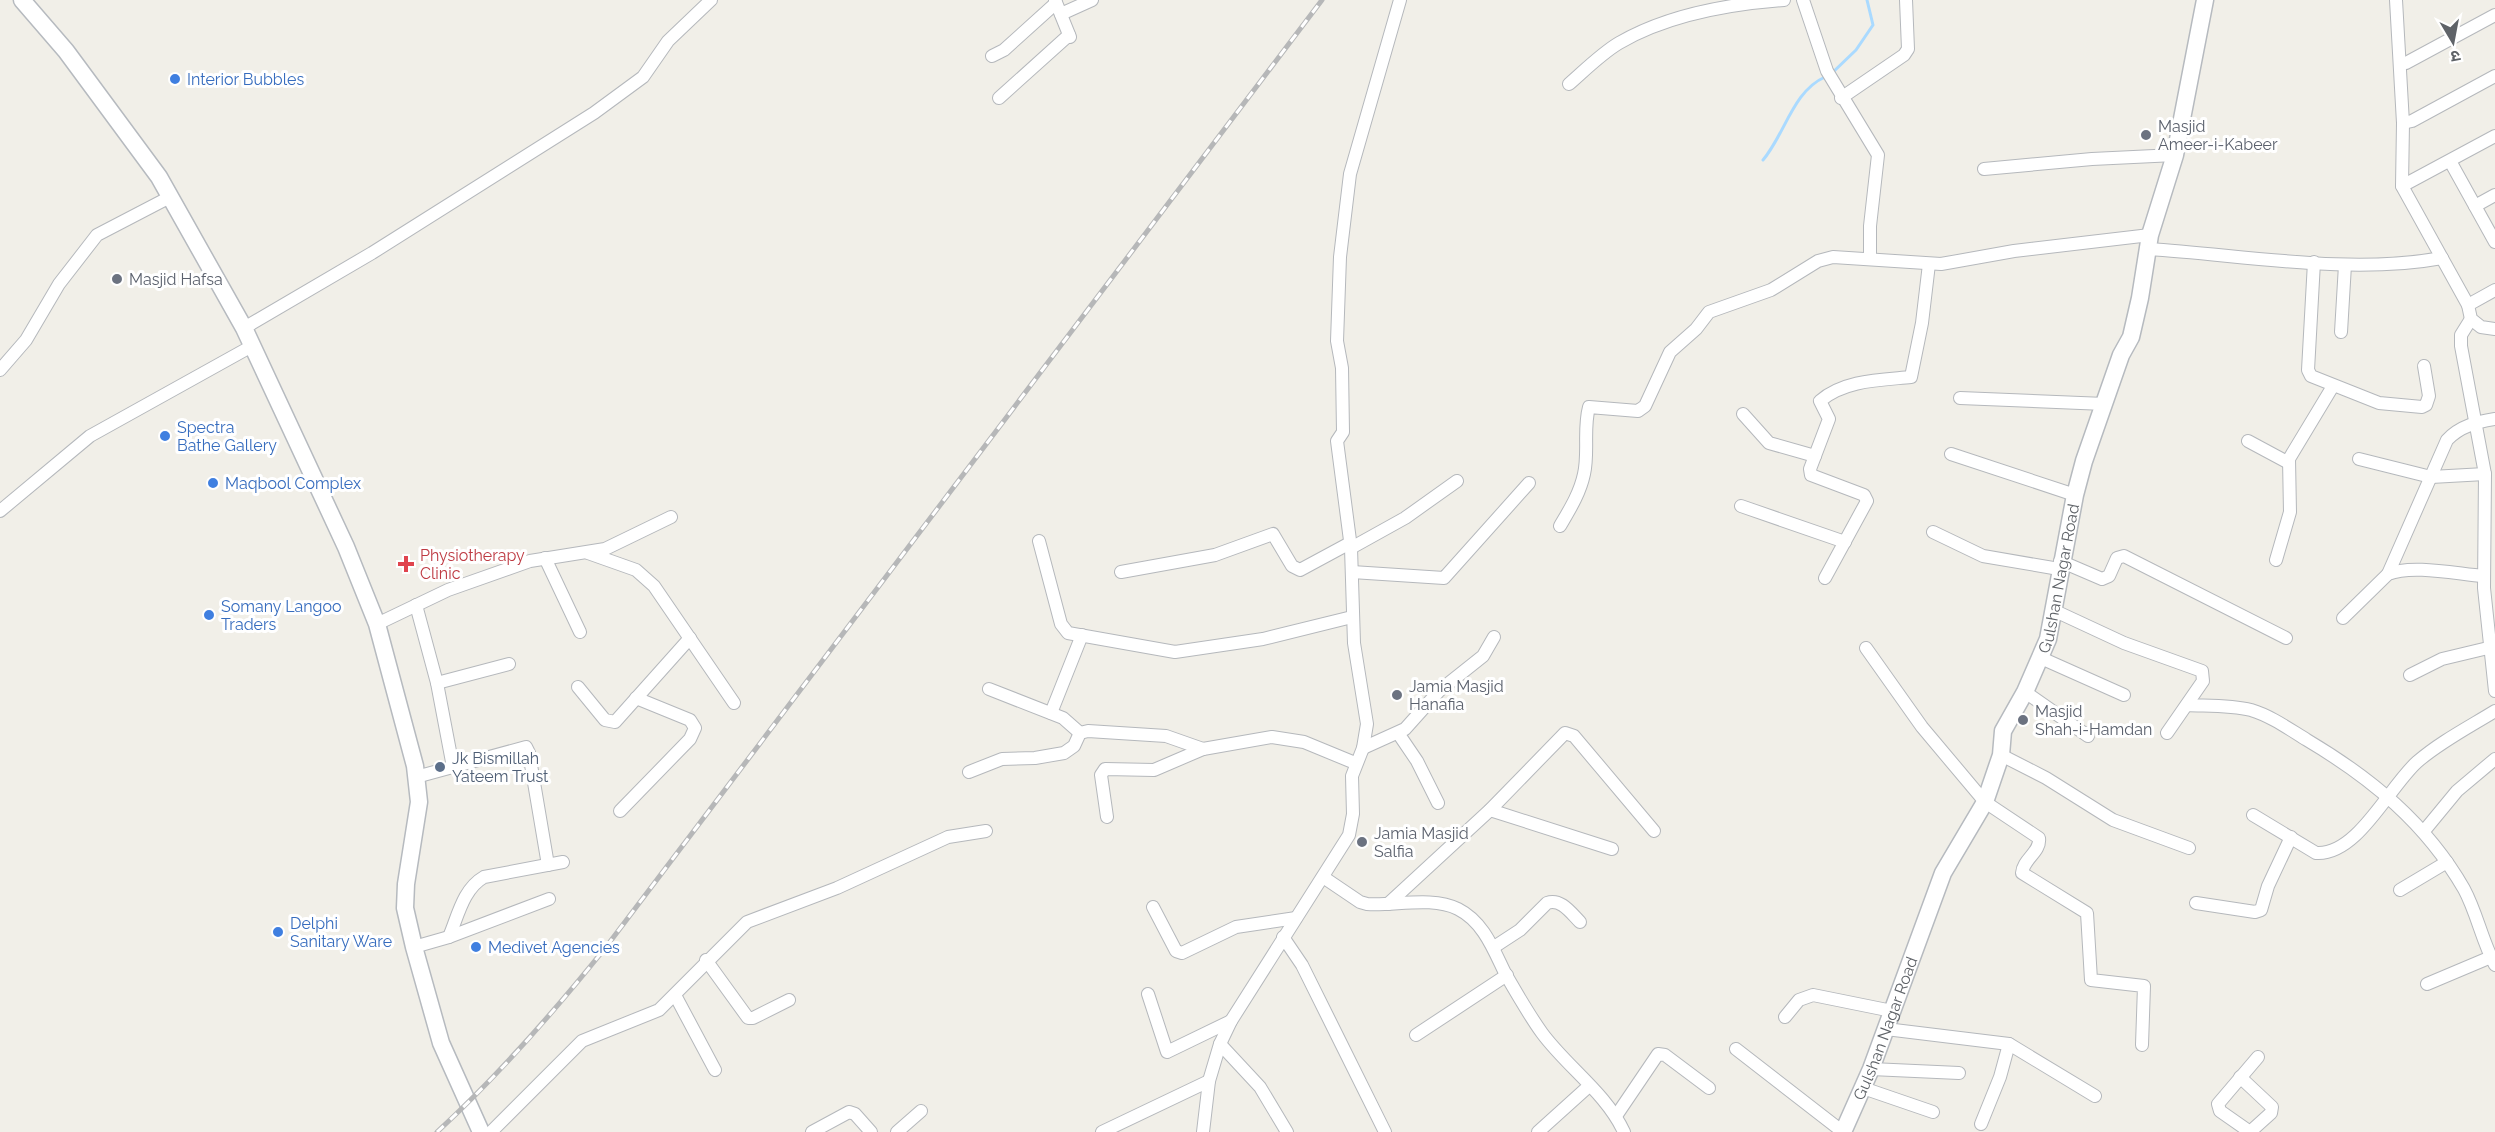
<svg xmlns="http://www.w3.org/2000/svg" width="2495" height="1132" viewBox="0 0 2495 1132" font-family="Raleway,'Noto Sans Devanagari',sans-serif">
	<style>
		.lines { fill: none; stroke-linecap: round; stroke-linejoin: round }
		.stream { stroke: #aadaff; stroke-width: 3 }
		.street-casing { stroke: #b5b8bc; stroke-width: 14 }
		.secondary-casing { stroke: #b6babf; stroke-width: 19 }
		.street { stroke: #fff; stroke-width: 12 }
		.secondary { stroke: #fff; stroke-width: 16 }
		.rail-casing { stroke: #b6b7b8; stroke-width: 5 }
		.rail { stroke: #fff; stroke-width: 3; stroke-dasharray: 9; stroke-linecap: butt }
		.shop-dot { fill: #3f7fe0; stroke: #fff; stroke-width: 2 }
		.worship-dot { fill: #6b7280; stroke: #fff; stroke-width: 2 }
		.health-dot { fill: #e0444e; stroke: #fff; stroke-width: 2 }
		.service-dot { fill: #5c6f8a; stroke: #fff; stroke-width: 2 }
		.labels { text-anchor: middle; stroke-width: 6; stroke-linejoin: round; paint-order: stroke }
		.shop-label { font-size: 16px; fill: #366cbe; stroke: #fff; text-anchor: start }
		.worship-label { font-size: 16px; fill: #5b616d; stroke: #fff; text-anchor: start }
		.health-label { font-size: 16px; fill: #be3a42; stroke: #fff; text-anchor: start }
		.street-label { font-size: 16px; fill: #5f6368; stroke: #fff }
		.service-label { font-size: 16px; fill: #4e5e75; stroke: #fff; text-anchor: start }
	</style>
	<rect width="100%" height="100%" fill="#f1efe8"/>
	<g class="lines">
		<g class="stream">
			<path d="M1831 74 1856 50 1873 25 1867 0"/>
			<path d="M1763 160C1785 134 1793 91 1825 77"/>
		</g>
		<g class="street-casing">
			<g id="street">
				<path d="M1055 0 1070 37"/>
				<path d="M1803 0 1827 71 1878 155 1870 226V259"/>
				<path d="M2396 0 2403 123 2402 186 2468 305 2471 319 2481 327 2495 329"/>
				<path d="M1061 14 1092 0"/>
				<path d="M992 56 1004 50 1056 3"/>
				<path d="M2400 63H2406L2495 15"/>
				<path d="M1569 84C1585 70 1602 53 1619 43 1667 15 1730 4 1784 0"/>
				<path d="M999 98 1069 35"/>
				<path d="M1841 98 1904 55 1908 49 1906 0"/>
				<path d="M2403 123 2412 121 2495 76"/>
				<path d="M2450 161 2495 242"/>
				<path d="M1984 169 2092 159 2175 155"/>
				<path d="M2402 186 2495 136"/>
				<path d="M2475 206 2495 195"/>
				<path d="M2149 249C2243 255 2350 275 2442 258"/>
				<path d="M2314 262 2308 370 2311 376 2379 403 2422 407 2426 405 2429 396 2424 366"/>
				<path d="M2468 305 2495 290"/>
				<path d="M2471 319 2461 335V346L2485 474 2484 588 2495 691"/>
				<path d="M244 328 372 253 594 113 643 77 668 41 711 0"/>
				<path d="M2341 332 2345 265"/>
				<path d="M0 370 26 340 59 284 97 235 170 197"/>
				<path d="M1960 398 2105 404"/>
				<path d="M1743 414 1769 443 1815 456"/>
				<path d="M2248 441 2289 463"/>
				<path d="M1951 454 2075 495"/>
				<path d="M2359 459 2431 477 2485 474"/>
				<path d="M1741 506 1845 542"/>
				<path d="M0 511 90 436 252 346"/>
				<path d="M1560 526C1570 509 1580 493 1584 474 1589 452 1583 429 1589 407L1638 411 1645 406 1670 352 1696 329 1709 312 1771 290 1818 261 1833 257 1941 264 2014 251 2150 235"/>
				<path d="M1933 532 1983 556 2059 569"/>
				<path d="M1039 541 1061 624 1068 633 1175 652 1263 639 1352 617"/>
				<path d="M1351 548 1405 518 1457 481"/>
				<path d="M588 553 636 570 654 586 734 703"/>
				<path d="M545 558 580 632"/>
				<path d="M2276 560 2290 512 2289 459 2333 386"/>
				<path d="M2060 561 2102 579 2109 576 2117 558 2124 556 2286 638"/>
				<path d="M1121 572 1215 555 1273 534 1292 566 1300 570 1350 543"/>
				<path d="M1352 572 1444 578 1529 483"/>
				<path d="M2388 574 2447 440C2460 426 2477 422 2495 419"/>
				<path d="M1825 578 1867 501 1864 495 1811 475 1810 469 1829 419 1820 401C1844 380 1881 380 1911 377L1922 323 1929 264"/>
				<path d="M416 605 437 683 453 767"/>
				<path d="M2053 610 2124 643 2202 671 2203 681 2167 733"/>
				<path d="M2343 618 2388 574C2412 564 2457 574 2483 576"/>
				<path d="M377 624 448 590 530 561 605 549 671 517"/>
				<path d="M1866 648 1922 727 1985 802 2039 838C2041 852 2023 859 2022 873L2087 913 2091 980 2144 986 2142 1045"/>
				<path d="M2041 658 2124 695"/>
				<path d="M2410 675 2442 659 2488 648"/>
				<path d="M437 683 509 664"/>
				<path d="M578 687 605 720 615 722 690 638"/>
				<path d="M989 689 1063 718 1080 733"/>
				<path d="M2025 692 2088 736"/>
				<path d="M2187 705C2207 706 2231 705 2251 710 2271 716 2289 729 2307 740 2371 778 2426 823 2464 889 2477 913 2482 941 2495 965"/>
				<path d="M1051 713 1082 635"/>
				<path d="M1398 733 1417 761 1438 803"/>
				<path d="M1363 748 1405 729 1439 691 1483 656 1494 637"/>
				<path d="M2001 755 2046 778 2113 820 2189 848"/>
				<path d="M969 772 1002 759 1035 758 1064 753 1074 746 1080 733 1088 731 1166 736 1203 749"/>
				<path d="M416 777 526 747 529 753 548 865"/>
				<path d="M1490 810 1612 849"/>
				<path d="M620 811 690 739 695 728 690 720 636 698"/>
				<path d="M2253 815 2316 853C2357 856 2389 787 2417 762 2440 742 2469 727 2495 711"/>
				<path d="M1107 817 1101 775 1105 769 1154 770 1203 749 1272 737 1304 742 1355 763"/>
				<path d="M2424 831 2457 791 2495 759"/>
				<path d="M1323 877 1360 902 1367 904C1395 906 1432 896 1458 909 1484 922 1494 951 1506 975 1517 994 1529 1015 1542 1033 1567 1067 1606 1093 1624 1132"/>
				<path d="M2400 890 2447 862"/>
				<path d="M2196 903 2255 912 2261 910 2268 886 2291 837"/>
				<path d="M1388 904 1490 810 1565 733 1574 736 1654 831"/>
				<path d="M1153 907 1176 951 1182 953 1236 927 1296 918"/>
				<path d="M449 937C458 916 463 889 484 877L563 862"/>
				<path d="M1283 937 1302 965 1385 1132"/>
				<path d="M414 947 449 937 549 899"/>
				<path d="M1494 947 1520 930 1547 903C1561 898 1571 913 1580 922"/>
				<path d="M706 960 748 1018H753L789 1000"/>
				<path d="M2427 984 2491 957"/>
				<path d="M1148 994 1167 1052 1231 1021"/>
				<path d="M675 995 715 1070"/>
				<path d="M1785 1017 1799 1000 1813 995 1892 1011"/>
				<path d="M1886 1029 2009 1044 2095 1096"/>
				<path d="M1416 1035 1507 975"/>
				<path d="M1220 1044 1260 1087 1287 1132"/>
				<path d="M1736 1049 1843 1132"/>
				<path d="M1871 1069 1959 1073"/>
				<path d="M2240 1077 2272 1107 2271 1113 2250 1132"/>
				<path d="M1863 1088 1933 1112"/>
				<path d="M1616 1116 1658 1054 1665 1055 1709 1088"/>
				<path d="M1981 1124 2000 1077 2009 1044"/>
				<path d="M491 1132 582 1041 659 1010 747 922 837 888 948 837 986 831"/>
				<path d="M812 1132 849 1112 855 1114 871 1132"/>
				<path d="M897 1132 921 1111"/>
				<path d="M1102 1132 1209 1081"/>
				<path d="M1203 1132 1209 1081 1220 1044 1231 1021 1349 835 1353 814 1352 776 1363 748 1367 724 1354 643 1351 548 1337 441 1343 432 1342 368 1337 341 1340 257 1350 174 1400 0"/>
				<path d="M1538 1132 1589 1086"/>
				<path d="M2250 1132 2220 1111 2218 1104 2258 1057"/>
			</g>
		</g>
		<g class="secondary-casing">
			<g id="secondary">
				<path d="M22 0 66 51 159 177 244 328 346 547 377 624 415 766 419 802 406 884 405 908 414 947 441 1043 481 1132"/>
				<path id="s1" d="M1843 1132 1871 1069 1943 873 1985 802 2001 755 2003 731 2025 692 2048 639 2075 495 2084 461 2121 355 2131 337 2140 298 2150 235 2175 155 2205 0"/>
			</g>
		</g>
		<use href="#street" class="street"/>
		<use href="#secondary" class="secondary"/>
		<g class="rail-casing">
			<path id="rail" d="M437 1132C499 1075 553 1013 606 947L1322 0"/>
		</g>
		<use href="#rail" class="rail"/>
	</g>
	<g class="shop-dot">
		<circle cx="175" cy="79" r="6"/>
		<circle cx="165" cy="436" r="6"/>
		<circle cx="213" cy="483" r="6"/>
		<circle cx="209" cy="615" r="6"/>
		<circle cx="278" cy="932" r="6"/>
		<circle cx="476" cy="947" r="6"/>
	</g>
	<g class="worship-dot">
		<circle cx="2146" cy="135" r="6"/>
		<circle cx="117" cy="279" r="6"/>
		<circle cx="1397" cy="695" r="6"/>
		<circle cx="2023" cy="720" r="6"/>
		<circle cx="1362" cy="842" r="6"/>
	</g>
	<path class="health-dot" d="M403 555h6v6h6v6h-6v6h-6v-6h-6v-6h6z"/>
	<circle class="service-dot" cx="440" cy="767" r="6"/>
	<g class="labels">
		<g class="shop-label">
			<text x="187" y="85">Interior Bubbles</text>
			<text x="177" y="433">Spectra<tspan x="177" dy="18">Bathe Gallery</tspan></text>
			<text x="225" y="489">Maqbool Complex</text>
			<text x="221" y="612">Somany Langoo<tspan x="221" dy="18">Traders</tspan></text>
			<text x="290" y="929">Delphi<tspan x="290" dy="18">Sanitary Ware</tspan></text>
			<text x="488" y="953">Medivet Agencies</text>
		</g>
		<g class="worship-label">
			<text x="2158" y="132">Masjid<tspan x="2158" dy="18">Ameer-i-Kabeer</tspan></text>
			<text x="129" y="285">Masjid Hafsa</text>
			<text x="1409" y="692">Jamia Masjid<tspan x="1409" dy="18">Hanafia</tspan></text>
			<text x="2035" y="717">Masjid<tspan x="2035" dy="18">Shah-i-Hamdan</tspan></text>
			<text x="1374" y="839">Jamia Masjid<tspan x="1374" dy="18">Salfia</tspan></text>
		</g>
		<g class="health-label">
			<text x="420" y="561">Physiotherapy<tspan x="420" dy="18">Clinic</tspan></text>
		</g>
		<g class="street-label">
			<text dy="6" stroke="none"><textPath href="#s1" startOffset="598">Gulshan Nagar Road</textPath></text>
			<text dy="6" stroke="none"><textPath href="#s1" startOffset="112">Gulshan Nagar Road</textPath></text>
		</g>
		<g class="service-label">
			<text x="452" y="764">Jk Bismillah<tspan x="452" dy="18">Yateem Trust</tspan></text>
		</g>
	</g>
	<g transform="translate(2453 42) rotate(170)" stroke="#ffffff" stroke-width="4.5" paint-order="stroke">
	<path d="M0-4.5L10 22L0 15L-10 22Z" fill="#5f6368"/>
	<text y="-9" font-size="16" font-weight="bold" text-anchor="middle" fill="#5f6368">उ</text>
	</g>
</svg>
